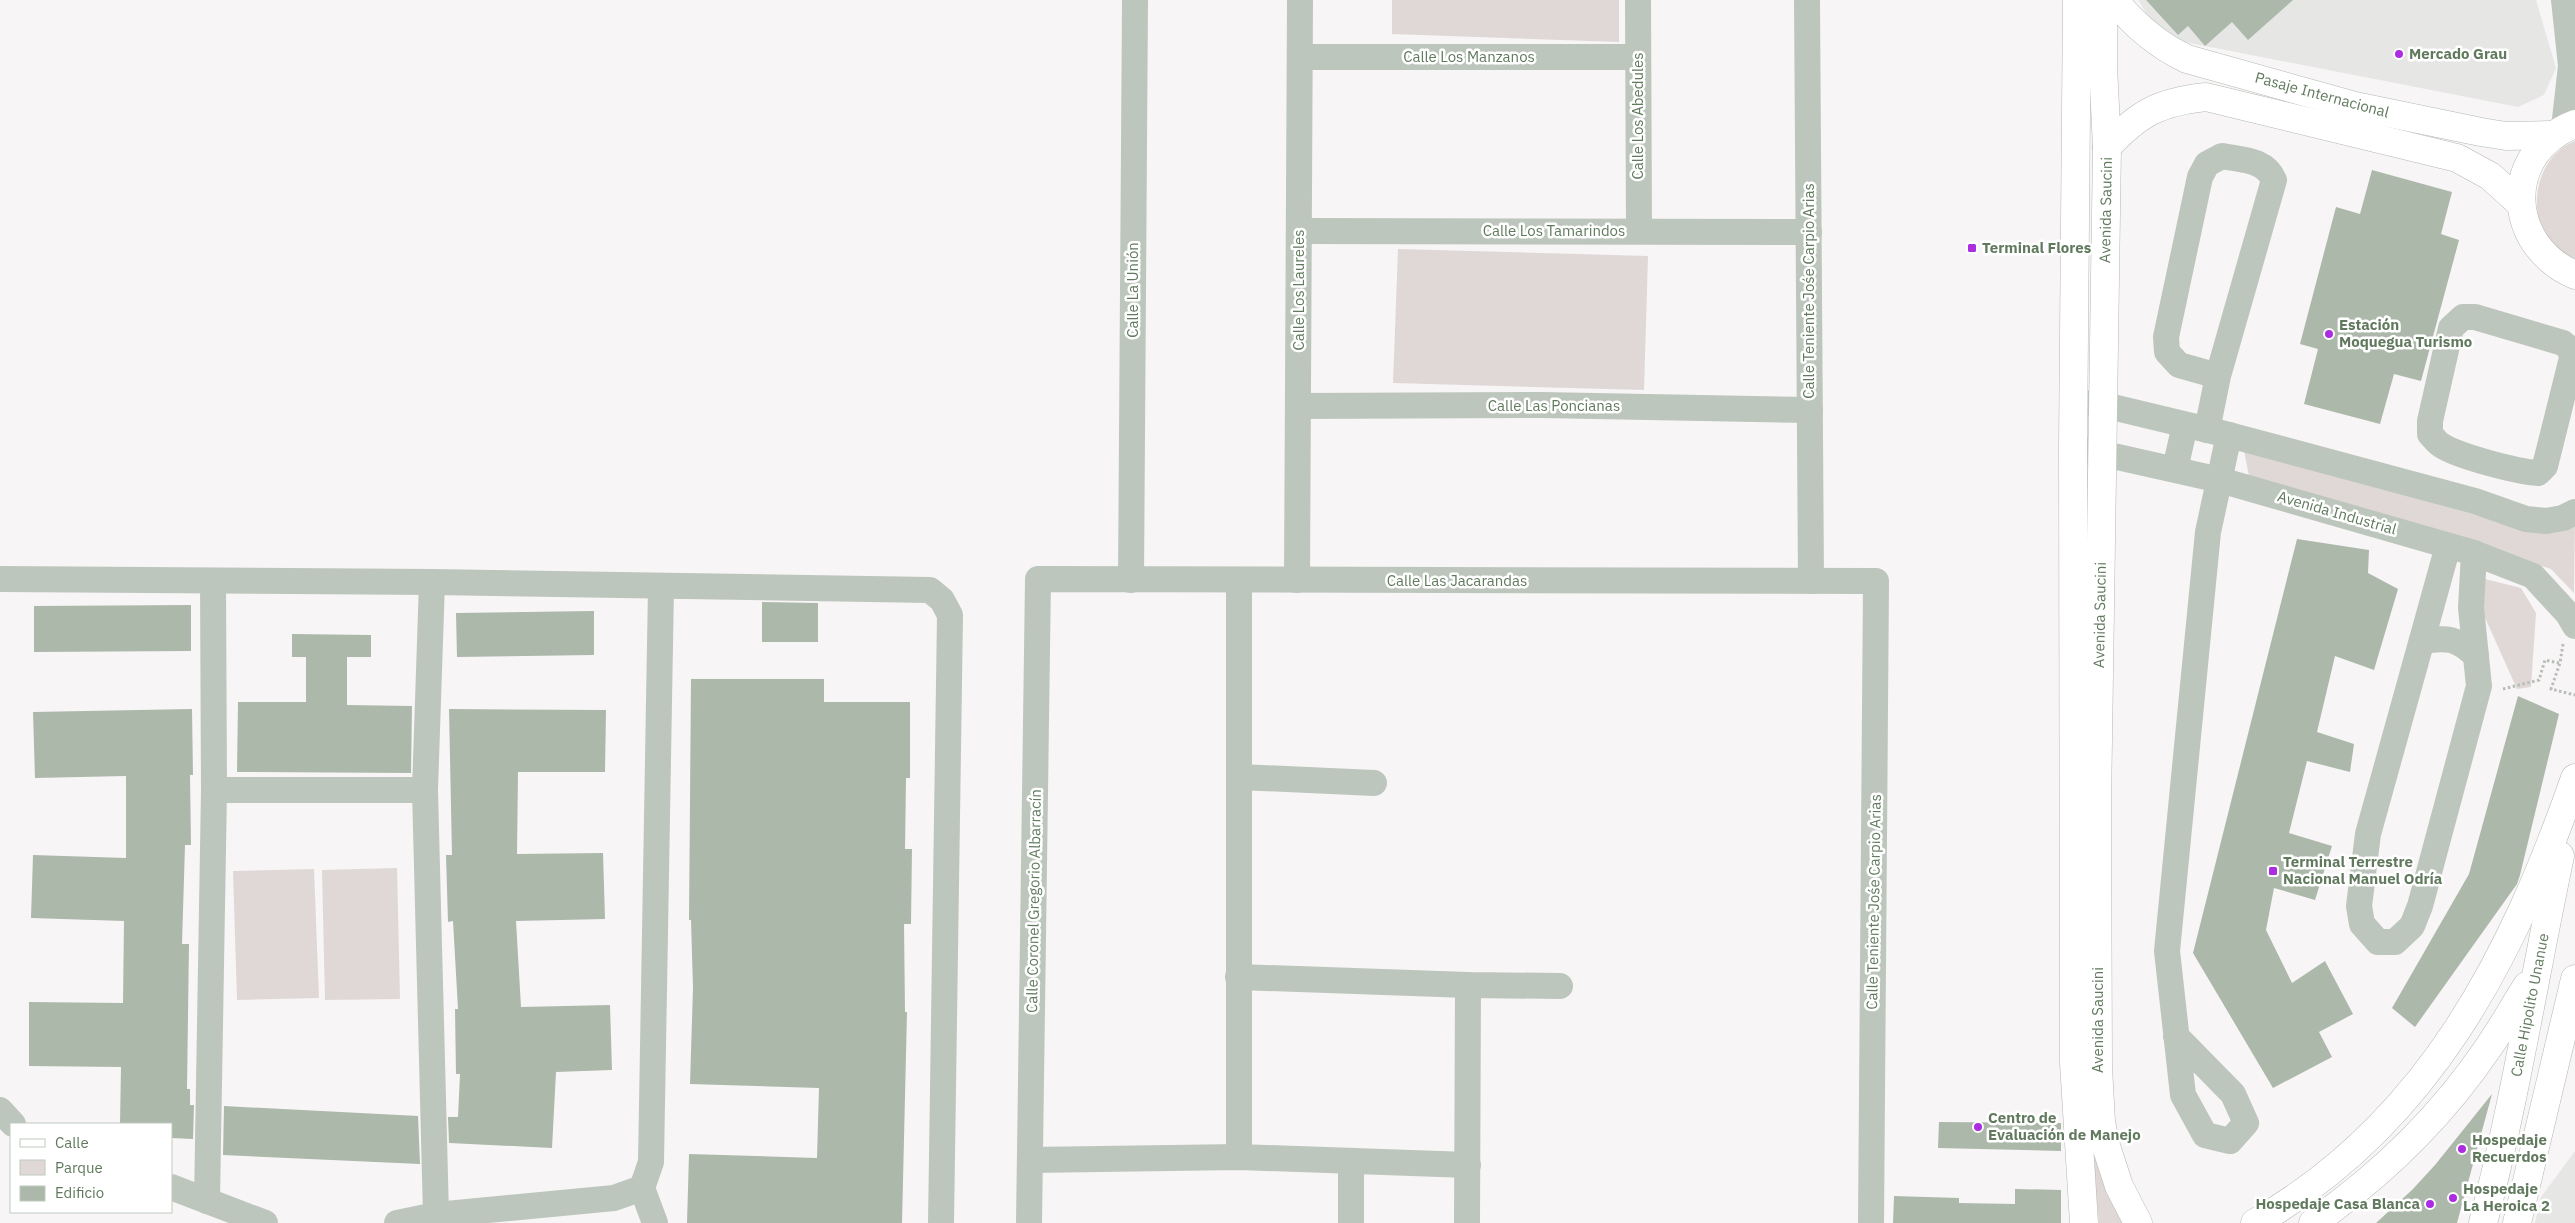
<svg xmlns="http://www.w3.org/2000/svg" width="2575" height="1223" viewBox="0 0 2575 1223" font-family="'IBM Plex Sans',sans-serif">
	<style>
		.built { fill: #e6e7e5 }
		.green { fill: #dfd8d7 }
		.building { fill: #acb8aa }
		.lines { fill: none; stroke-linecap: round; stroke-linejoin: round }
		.major-casing { stroke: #b1bab0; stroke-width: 29 }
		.highway-casing { stroke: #b1b9b0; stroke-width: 29 }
		.path { stroke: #b8beb7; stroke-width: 3; stroke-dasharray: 2.5 2.5; stroke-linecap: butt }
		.minor { stroke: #bdc6bc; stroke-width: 26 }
		.major { stroke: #fff; stroke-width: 28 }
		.highway { stroke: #fff; stroke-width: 28 }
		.poi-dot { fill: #ab2ce1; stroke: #fff; stroke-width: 2 }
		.labels { text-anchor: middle; stroke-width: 5; stroke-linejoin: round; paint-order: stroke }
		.poi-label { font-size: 15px; font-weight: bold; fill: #617a5e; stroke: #fff; text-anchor: start }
		.street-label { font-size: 15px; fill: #617a5e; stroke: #fff }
	</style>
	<rect width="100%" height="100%" fill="#f8f5f7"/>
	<g class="built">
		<path d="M2138 0H2536L2556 68 2544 95 2518 107 2174 40 2151 21Z"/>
		<path d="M2575 1151V1223H2535L2541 1197Z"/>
	</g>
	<g class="green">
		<path d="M1392 0H1619V42L1392 34Z"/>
		<path d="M2575 141V260C2562 253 2547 244 2542 229 2529 197 2541 154 2575 141Z"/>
		<path d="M1398 249 1648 256 1644 390 1393 383Z"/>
		<path d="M2244 451 2575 518 2574 593 2551 569 2249 476Z"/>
		<path d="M2485 579 2521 588 2536 613 2531 687 2517 689 2482 611Z"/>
		<path d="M397 868 400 999 325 1000 322 870Z"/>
		<path d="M314 869 319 998 237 1000 233 871Z"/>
		<path d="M2089 1122 2124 1223H2099Z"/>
	</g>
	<g class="building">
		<path d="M2146 0H2293L2248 40 2232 22 2205 46 2188 26 2178 35Z"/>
		<path d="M2372 170 2452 192 2441 234 2459 240 2421 381 2394 374 2380 424 2304 404 2318 349 2300 344 2336 207 2360 214Z"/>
		<path d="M2297 539 2369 550 2368 573 2398 589 2374 670 2335 656 2317 732 2354 744 2350 772 2307 761 2289 833 2332 846 2315 900 2274 888 2266 930 2292 983 2325 961 2353 1014 2319 1032 2332 1057 2273 1088 2193 953Z"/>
		<path d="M762 602 818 603V642H762Z"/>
		<path d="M191 605V651L34 652V606Z"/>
		<path d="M594 611V655L457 657 456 613Z"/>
		<path d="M292 634 371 635V657H347V705L412 706 411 773 237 772 238 702H306V657H292Z"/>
		<path d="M691 679H824V702H910V778H906L905 849H912L911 924H904L905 1012H907L902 1223H687L689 1154 817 1158 819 1088 690 1084 693 988 691 920H689Z"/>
		<path d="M2518 696 2559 714 2520 875 2517 884 2415 1027 2392 1008 2469 874Z"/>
		<path d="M192 709 193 775H190L191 845H185L182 944H189L187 1089H190V1105H194L193 1139 171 1138V1124H120L121 1067 29 1066V1002L123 1003 124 921 31 918 33 855 126 858V776L35 778 33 712Z"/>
		<path d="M449 709 606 710 605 772H518L517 854 603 853 605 919 516 921 521 1007 610 1005 612 1070 556 1072 552 1148 449 1143 448 1117H458L460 1074H456L455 1009H458L453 921 448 922 446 855H452Z"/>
		<path d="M2492 1094 2457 1223H2376L2412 1190 2435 1165Z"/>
		<path d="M224 1106 418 1116 420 1164 223 1155Z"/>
		<path d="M1939 1122 2061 1123V1151L1938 1148Z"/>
		<path d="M2015 1189 2061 1190V1223H1893L1894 1196 1959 1198V1203L2015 1204Z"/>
	</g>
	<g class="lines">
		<g class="major-casing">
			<g id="major">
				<path d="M2077 0 2073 447 2074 1063 2084 1223"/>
				<path d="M2103 0V66L2107 147 2097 805 2098 1067 2101 1122 2105 1143 2119 1186 2138 1223"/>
				<path d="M2114 0C2135 26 2157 45 2187 59L2355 106 2481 132 2506 136 2553 135"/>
				<path d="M2107 147C2139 113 2159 102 2206 97L2457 158 2490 176 2521 204"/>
			</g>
		</g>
		<g class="highway-casing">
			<g id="highway">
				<path d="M2575 124C2502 152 2505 245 2575 275"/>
				<path d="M2255 1223C2428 1124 2512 958 2575 778"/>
				<path d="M2313 1223C2380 1176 2442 1116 2488 1048 2502 1028 2514 1006 2527 986"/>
				<path d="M2483 1223C2515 1102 2534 978 2560 856"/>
				<path d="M2517 1223 2575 979"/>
			</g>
		</g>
		<g class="path">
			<path d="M2563 644 2560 663 2551 689 2575 695"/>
			<path d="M2503 689 2539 680 2545 660 2559 663"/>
		</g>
		<g class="minor">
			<path d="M1638 0 1639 231"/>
			<path d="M1807 0 1811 581"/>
			<path d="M2564 0 2571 66 2564 128"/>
			<path d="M1300 57H1638"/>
			<path d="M1299 231 1809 232"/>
			<path d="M2463 317H2475L2563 343 2570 349 2572 358 2545 466 2538 473C2518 472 2457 456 2441 445 2437 443 2433 437 2430 434V421L2451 328Z"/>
			<path d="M2074 402 2104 405 2229 435 2475 501 2526 519 2546 521 2563 518 2575 512"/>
			<path d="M1298 406 1542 405 1810 410"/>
			<path d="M2207 430 2218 376 2274 180C2265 159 2242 160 2222 156L2207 164 2200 177 2166 337 2167 352 2179 365 2218 376"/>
			<path d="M2073 447 2220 480 2474 553 2533 576 2568 614 2575 626"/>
			<path d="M2175 469 2185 425"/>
			<path d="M2448 546 2368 834 2359 906 2362 924 2378 942H2395L2412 926 2420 906 2479 686 2471 608 2474 553"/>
			<path d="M0 579 432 582 930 590 942 600 950 615 941 1223"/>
			<path d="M1131 580 1135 0"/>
			<path d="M1239 580V1157"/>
			<path d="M1297 580 1300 0"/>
			<path d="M432 582 425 790 436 1215"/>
			<path d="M2422 641C2448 637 2457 638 2476 656"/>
			<path d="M1240 777 1374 783"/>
			<path d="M214 790H425"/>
			<path d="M1238 977 1468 985 1560 986"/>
			<path d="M2176 1036 2233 1094 2246 1123 2230 1141 2205 1135 2183 1095 2167 951 2208 532 2229 435"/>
			<path d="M0 1110 13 1124"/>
			<path d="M1030 1160 1239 1157 1468 1165"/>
			<path d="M171 1187 265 1223"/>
			<path d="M642 1188 655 1223"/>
			<path d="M207 1201 214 790 213 581"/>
			<path d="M397 1223 436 1215 614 1198 642 1188 651 1162 661 587"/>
			<path d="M1029 1223 1038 579 1876 581 1871 1223"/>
			<path d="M1351 1223V1161"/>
			<path d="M1467 1223 1468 985"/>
		</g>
		<use href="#major" class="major"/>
		<use href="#highway" class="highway"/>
	</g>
	<g class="poi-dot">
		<circle cx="2399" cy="54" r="5"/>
		<rect x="1967" y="243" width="10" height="10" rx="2.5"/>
		<circle cx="2329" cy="334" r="5"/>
		<rect x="2268" y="866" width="10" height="10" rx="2.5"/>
		<circle cx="1978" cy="1127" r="5"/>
		<circle cx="2462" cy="1149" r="5"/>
		<circle cx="2453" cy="1198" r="5"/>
		<circle cx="2430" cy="1204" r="5"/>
	</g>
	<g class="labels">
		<g class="poi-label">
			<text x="2409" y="59">Mercado Grau</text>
			<text x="1982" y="253">Terminal Flores</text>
			<text x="2339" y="330">Estación<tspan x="2339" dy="17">Moquegua Turismo</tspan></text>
			<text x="2283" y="867">Terminal Terrestre<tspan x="2283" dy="17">Nacional Manuel Odría</tspan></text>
			<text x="1988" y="1123">Centro de<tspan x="1988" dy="17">Evaluación de Manejo</tspan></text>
			<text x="2472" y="1145">Hospedaje<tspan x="2472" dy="17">Recuerdos</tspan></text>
			<text x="2463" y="1194">Hospedaje<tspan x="2463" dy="17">La Heroica 2</tspan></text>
			<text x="2420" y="1209" text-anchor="end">Hospedaje Casa Blanca</text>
		</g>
		<g class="street-label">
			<text x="1469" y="62">Calle Los Manzanos</text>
			<text transform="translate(2322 95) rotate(15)" y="5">Pasaje Internacional</text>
			<text transform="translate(1638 116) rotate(-90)" y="5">Calle Los Abedules</text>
			<text transform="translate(2106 210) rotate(-89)" y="5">Avenida Saucini</text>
			<text x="1554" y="236">Calle Los Tamarindos</text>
			<text transform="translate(1133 290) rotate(-90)" y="5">Calle La Unión</text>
			<text transform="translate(1299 290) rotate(-90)" y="5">Calle Los Laureles</text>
			<text transform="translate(1809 291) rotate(-90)" y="5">Calle Teniente Jośe Carpio Arias</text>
			<text x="1554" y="411">Calle Las Poncianas</text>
			<text transform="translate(2337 513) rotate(16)" y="5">Avenida Industrial</text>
			<text x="1457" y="586">Calle Las Jacarandas</text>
			<text transform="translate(2100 615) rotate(-89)" y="5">Avenida Saucini</text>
			<text transform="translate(1034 901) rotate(-89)" y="5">Calle Coronel Gregorio Albarracín</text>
			<text transform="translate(1874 902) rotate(-89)" y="5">Calle Teniente Jośe Carpio Arias</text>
			<text transform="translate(2530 1005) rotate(-79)" y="5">Calle Hipolito Unanue</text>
			<text transform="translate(2098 1020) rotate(-90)" y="5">Avenida Saucini</text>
		</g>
	</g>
	<rect x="10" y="1123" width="162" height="90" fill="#ffffff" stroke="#c0cabf"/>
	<rect x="20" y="1139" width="25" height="8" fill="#ffffff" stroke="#c0cabf"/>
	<text x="55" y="1148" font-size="15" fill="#617a5e">Calle</text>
	<rect x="20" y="1160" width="25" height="15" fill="#dfd8d7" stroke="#c0cabf"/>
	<text x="55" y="1173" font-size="15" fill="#617a5e">Parque</text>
	<rect x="20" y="1186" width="25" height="15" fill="#acb8aa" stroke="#c0cabf"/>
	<text x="55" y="1198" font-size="15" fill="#617a5e">Edificio</text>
</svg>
